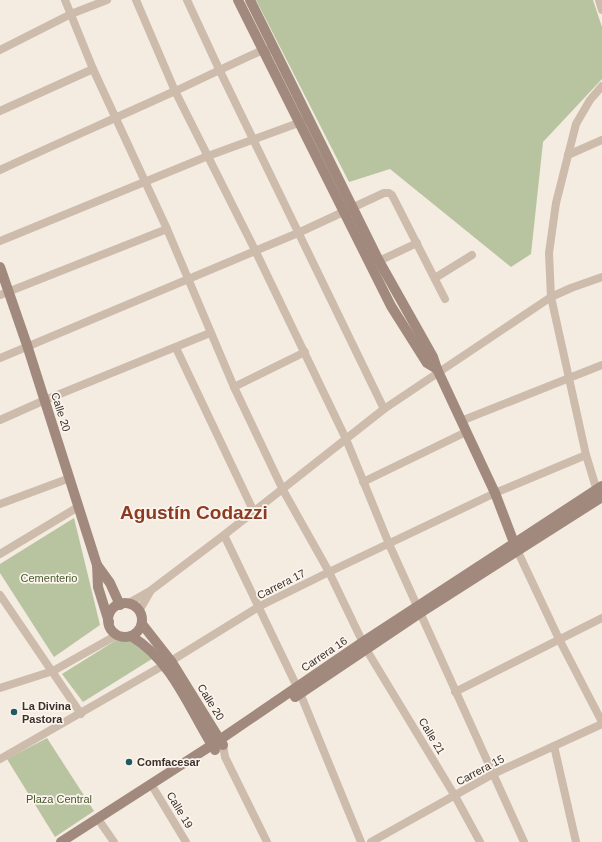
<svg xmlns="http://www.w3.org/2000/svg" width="602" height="842" viewBox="0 0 602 842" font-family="Arial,sans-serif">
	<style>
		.green { fill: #b8c4a0 }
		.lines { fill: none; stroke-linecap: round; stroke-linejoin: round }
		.street { stroke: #cdbbac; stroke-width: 8 }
		.secondary { stroke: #a18a7d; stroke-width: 10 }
		.poi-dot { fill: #1f5a5e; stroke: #fbf5ee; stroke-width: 1.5 }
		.labels { text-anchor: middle; stroke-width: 3.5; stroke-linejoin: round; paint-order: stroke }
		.street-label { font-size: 11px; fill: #3b302b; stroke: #fbf5ee }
		.park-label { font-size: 11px; fill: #4a5a2e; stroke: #fbf5ee }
		.poi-label { font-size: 11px; font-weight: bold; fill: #3b302b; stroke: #fbf5ee; text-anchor: start }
		.town-label { font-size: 19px; font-weight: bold; fill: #8c3b22; stroke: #fbf5ee }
	</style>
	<rect width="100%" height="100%" fill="#f4ebe1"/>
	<g class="green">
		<path d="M256 0H593L602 27V79L543 142 531 254 511 267 390 169 349 182Z"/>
		<path d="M74 518 100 625 54 657 0 573V564Z"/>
		<path d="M118 639 132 641 155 657 83 702 62 674Z"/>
		<path d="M47 738 94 811 55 837 7 759Z"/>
	</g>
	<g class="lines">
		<g class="street">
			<path d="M65 0 93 69 167 229 234 387 283 490 329 572 366 649 455 796 480 842"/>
			<path d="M136 0 175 91 255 250 346 439 389 544 524 842"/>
			<path d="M187 0 219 69 384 409"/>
			<path d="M599 0 602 10"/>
			<path d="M0 50 71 14 107 0"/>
			<path d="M0 111 93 69"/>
			<path d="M568 155 602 140"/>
			<path d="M0 170C58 143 116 118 175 91 204 78 233 63 263 50H269"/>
			<path d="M0 241 208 156 304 121"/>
			<path d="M379 261 417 243"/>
			<path d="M435 278 472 255"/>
			<path d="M0 295 167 229"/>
			<path d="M176 348 254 512"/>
			<path d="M0 358 298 233 384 193H389L392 195 445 299"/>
			<path d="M234 387 305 352"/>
			<path d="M0 420 45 400 210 333"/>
			<path d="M461 421 602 365"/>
			<path d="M363 482 466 432"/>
			<path d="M598 494 586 455 551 297 549 253 556 203 576 124 590 100 602 86"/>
			<path d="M0 504 70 478"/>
			<path d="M224 535 300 693 361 842"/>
			<path d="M517 550 559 639 602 722"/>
			<path d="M0 554 78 507"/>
			<path d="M0 595 81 714"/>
			<path d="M127 604 150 591 224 535 384 409 551 297 571 288 602 277"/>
			<path d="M139 611 150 592"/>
			<path d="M0 688 53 671 117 635"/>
			<path d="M455 692 602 618"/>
			<path d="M223 745 225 757 267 842"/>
			<path d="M554 746 576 842"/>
			<path d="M0 759 171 661 260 606 329 572 495 493 586 455"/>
			<path d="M154 789 186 842"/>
			<path d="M98 819 114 842"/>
			<path d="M371 842 493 774 602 724"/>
		</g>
		<g class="secondary">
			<path d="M238 0 391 306 427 363 437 369"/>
			<path d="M250 0 379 261 433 357 437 369 495 493 516 548"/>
			<path d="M0 267 27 345 97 565 98 587 109 622"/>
			<path d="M97 565 110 583 120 605"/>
			<circle cx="125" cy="620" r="17"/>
			<path d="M142 624 171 661 223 745"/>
			<path d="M131 636C173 661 190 711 215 750"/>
			<path d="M295 697 420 613 602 497"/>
			<path d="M61 842 212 745 363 642 602 486"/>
		</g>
	</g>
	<g class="poi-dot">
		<circle cx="14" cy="712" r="4"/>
		<circle cx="129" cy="762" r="4"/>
	</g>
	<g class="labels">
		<g class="street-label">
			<text transform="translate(61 412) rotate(72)" y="4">Calle 20</text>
			<text transform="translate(281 584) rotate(-27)" y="4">Carrera 17</text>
			<text transform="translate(324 654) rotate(-34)" y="4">Carrera 16</text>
			<text transform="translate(211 702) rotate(58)" y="4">Calle 20</text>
			<text transform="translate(432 736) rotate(59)" y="4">Calle 21</text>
			<text transform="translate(480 770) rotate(-28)" y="4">Carrera 15</text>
			<text transform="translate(180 810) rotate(59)" y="4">Calle 19</text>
		</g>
		<g class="park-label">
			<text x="49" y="582">Cementerio</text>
			<text x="59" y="803">Plaza Central</text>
		</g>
		<g class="poi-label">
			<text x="22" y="710">La Divina<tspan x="22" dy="13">Pastora</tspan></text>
			<text x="137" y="766">Comfacesar</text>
		</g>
		<g class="town-label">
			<text x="194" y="519">Agustín Codazzi</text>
		</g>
	</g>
</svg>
